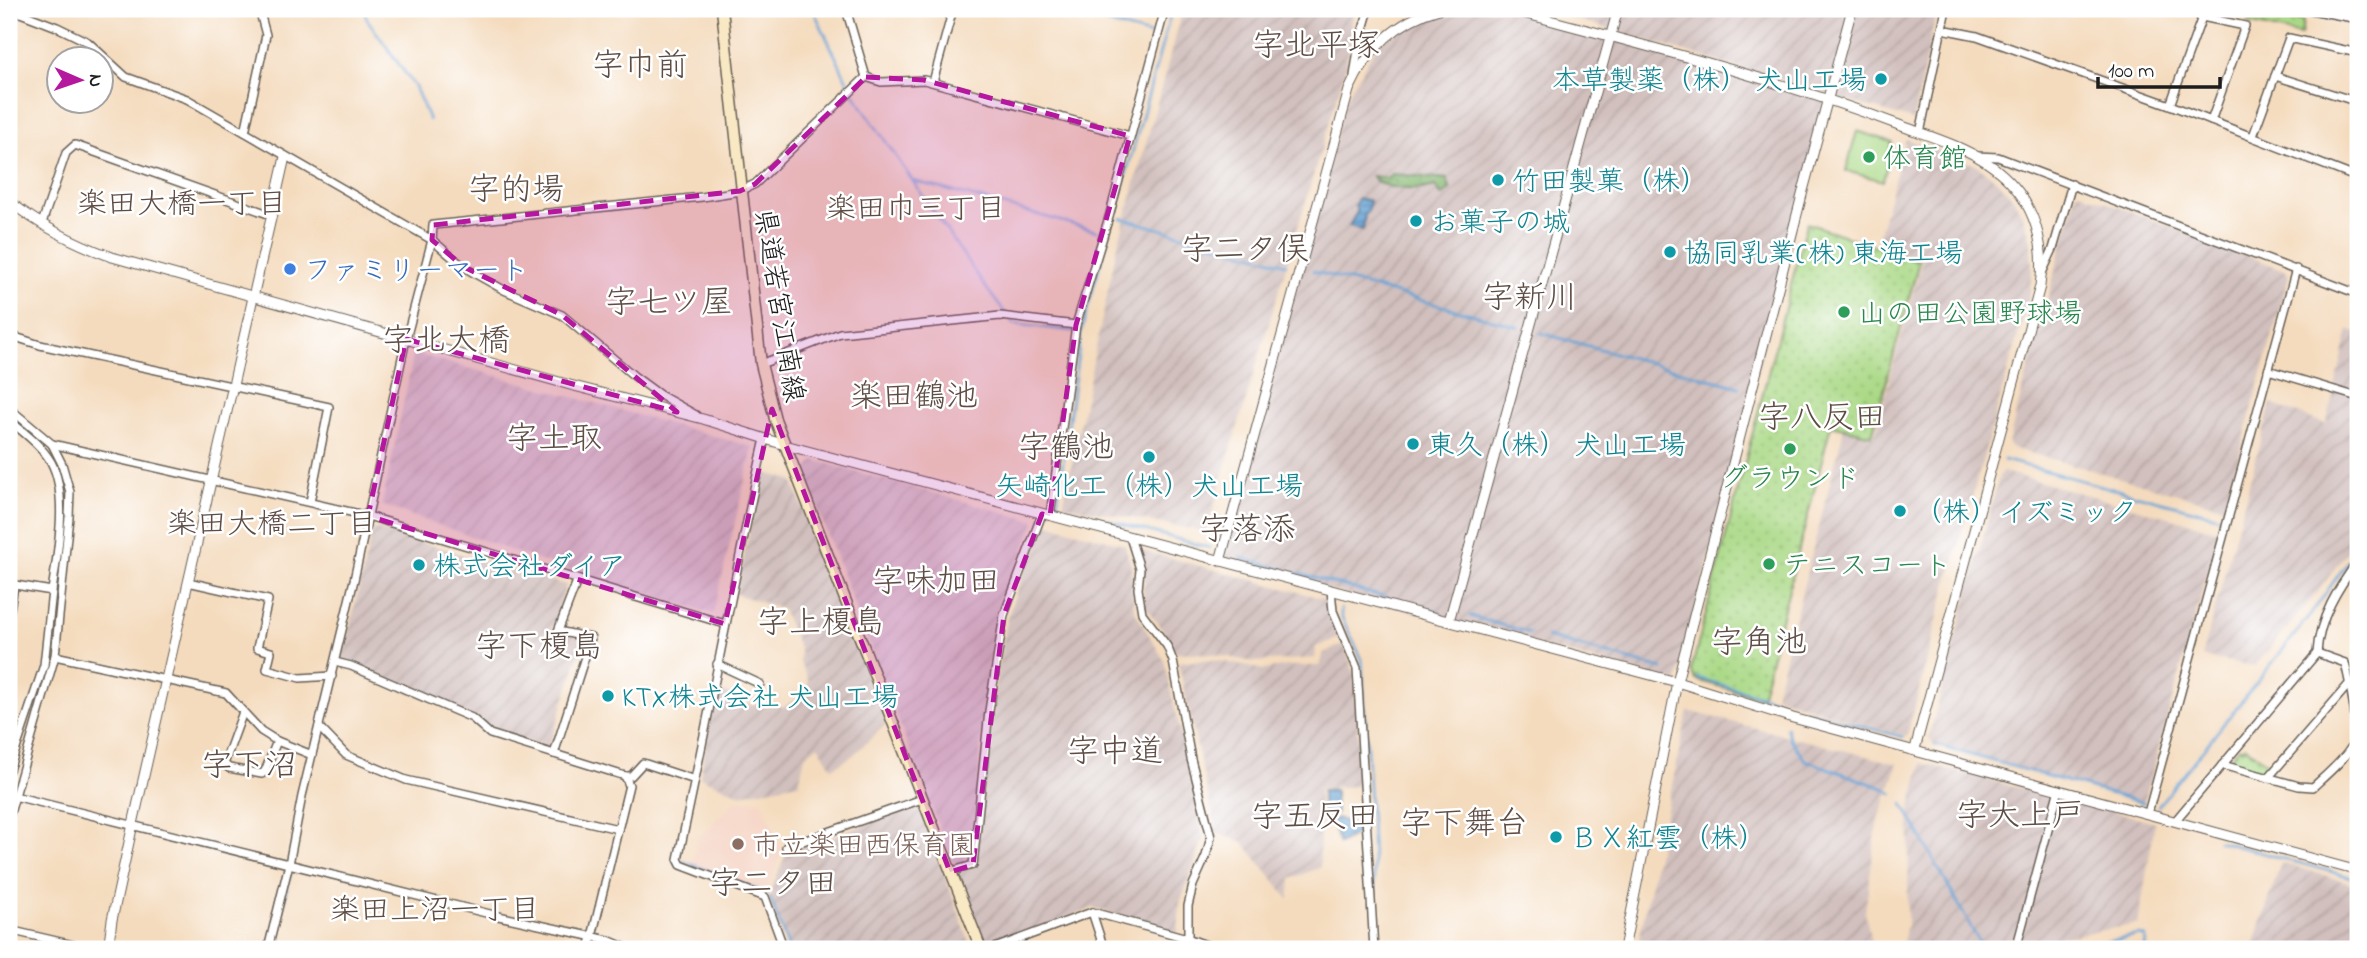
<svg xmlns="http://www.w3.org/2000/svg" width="2367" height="958" viewBox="0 0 2367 958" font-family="'Indie Flower','Klee One',sans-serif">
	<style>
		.built { fill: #f5d3c2 }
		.industrial { fill: url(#industrial-furrows) }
		.grass { fill: #aad986; stroke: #637a51; stroke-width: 2 }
		.forest { fill: url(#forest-crowns); stroke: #526a48; stroke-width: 2 }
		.park { fill: url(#park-dots); stroke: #637a51; stroke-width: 2 }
		.water { fill: url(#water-rules); stroke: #405f79; stroke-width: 2 }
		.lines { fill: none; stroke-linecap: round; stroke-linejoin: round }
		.stream { stroke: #64a2d6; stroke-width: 2.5 }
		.minor-casing { stroke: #685f55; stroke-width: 10 }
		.tertiary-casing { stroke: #685f55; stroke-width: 11 }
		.secondary-casing { stroke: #685f55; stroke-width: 13 }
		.minor { stroke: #fff; stroke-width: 7 }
		.tertiary { stroke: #fff; stroke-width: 9 }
		.secondary { stroke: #f8e8c3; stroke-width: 10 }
		.marked { fill: #b5179e; fill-opacity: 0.2; stroke: #b5179e; stroke-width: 5; stroke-dasharray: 14 9; stroke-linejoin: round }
		.culture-dot { fill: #0f9aa8; stroke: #fff; stroke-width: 2.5 }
		.leisure-dot { fill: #2e9e5b; stroke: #fff; stroke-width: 2.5 }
		.shop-dot { fill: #3f7fe0; stroke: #fff; stroke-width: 2.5 }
		.education-dot { fill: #8d6e63; stroke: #fff; stroke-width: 2.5 }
		.labels { text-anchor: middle; stroke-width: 5; stroke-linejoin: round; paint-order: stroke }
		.culture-label { font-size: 28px; fill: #0d838f; stroke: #fff; text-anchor: start }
		.leisure-label { font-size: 28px; fill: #27864d; stroke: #fff; text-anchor: start }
		.shop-label { font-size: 28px; fill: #366cbe; stroke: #fff; text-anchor: start }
		.street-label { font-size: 28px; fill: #1c1c1c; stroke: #fff }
		.education-label { font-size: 28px; fill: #785e54; stroke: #fff; text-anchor: start }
		.neighbourhood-label { font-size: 30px; fill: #5e4d44; stroke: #fff }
		.quarter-label { font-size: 32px; fill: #5e4d44; stroke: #fff }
	</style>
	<defs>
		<pattern id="industrial-furrows" width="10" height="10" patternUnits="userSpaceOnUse" patternTransform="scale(1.75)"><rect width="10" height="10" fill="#d1c0bd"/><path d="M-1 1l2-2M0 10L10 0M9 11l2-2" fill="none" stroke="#b3a4a2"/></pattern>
		<pattern id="forest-crowns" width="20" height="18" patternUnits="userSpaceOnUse" patternTransform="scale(1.75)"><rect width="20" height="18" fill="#87b973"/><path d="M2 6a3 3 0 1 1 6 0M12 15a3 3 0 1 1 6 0" fill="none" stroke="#749e63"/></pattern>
		<pattern id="park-dots" width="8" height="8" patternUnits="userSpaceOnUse" patternTransform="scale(1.75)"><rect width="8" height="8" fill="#aad986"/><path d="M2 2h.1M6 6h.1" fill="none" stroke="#92ba73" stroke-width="1.8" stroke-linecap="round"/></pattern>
		<pattern id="water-rules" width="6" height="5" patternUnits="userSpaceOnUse" patternTransform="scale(1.75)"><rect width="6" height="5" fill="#64a2d6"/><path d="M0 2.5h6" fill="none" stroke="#5283ad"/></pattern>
	</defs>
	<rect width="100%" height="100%" fill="#fff"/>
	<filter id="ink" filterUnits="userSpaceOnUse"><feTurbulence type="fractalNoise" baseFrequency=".0143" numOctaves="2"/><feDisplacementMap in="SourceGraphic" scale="14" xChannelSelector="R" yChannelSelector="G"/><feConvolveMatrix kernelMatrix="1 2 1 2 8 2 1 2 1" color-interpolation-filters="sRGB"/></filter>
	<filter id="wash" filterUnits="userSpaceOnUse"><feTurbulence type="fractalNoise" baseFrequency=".00686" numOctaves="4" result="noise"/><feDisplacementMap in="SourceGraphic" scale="28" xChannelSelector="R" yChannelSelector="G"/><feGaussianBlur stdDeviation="1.57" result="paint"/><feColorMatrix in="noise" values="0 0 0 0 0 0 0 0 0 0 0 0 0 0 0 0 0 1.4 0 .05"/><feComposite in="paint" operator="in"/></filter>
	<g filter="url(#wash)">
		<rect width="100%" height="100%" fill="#f4dbbe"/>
		<path class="built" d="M735 801H762L783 850 766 893 692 863 698 838Z"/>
		<g class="industrial">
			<path d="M1183 9H1354L1346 67 1206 532 1063 505 1116 252Z"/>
			<path d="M1439 9H1508L1828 98 1677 682 1220 561 1347 96 1378 44Z"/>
			<path d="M1542 9H1937L1913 120Z"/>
			<path d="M1906 139 1978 166 1998 181 2015 201 2025 221 2031 242 2032 265 2030 293 1936 624 1907 736 1856 722 1775 696 1844 429 1874 437 1922 260 1876 244Z"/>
			<path d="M2077 191 2287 271 2289 276 2225 507 2011 448 2008 444Z"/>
			<path d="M2349 330 2358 332V536L2317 593 2255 666 2202 657 2271 404 2326 424Z"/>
			<path d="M414 353 753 447 713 614 538 560 382 505Z"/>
			<path d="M814 460 1035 521 1000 614 995 635 987 680 971 861 954 867 805 475Z"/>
			<path d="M762 472 792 480 888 722 852 756 832 768 818 745 805 756 799 783 740 794 700 777 714 697 726 693 752 706 760 701 784 707 807 692 808 680 800 662V651L782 609 736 594Z"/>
			<path d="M2004 472 2219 531 2144 802 1933 744 1929 737 2000 474Z"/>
			<path d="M1042 522 1125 545 1131 566 1134 610 1164 660 1204 837 1180 903 1178 932 1175 934 1093 908 985 949 957 873 974 866 996 677 1009 612Z"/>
			<path d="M373 528 566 585 551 633 585 636 549 747 486 730 472 718 341 664Z"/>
			<path d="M1140 550 1324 599 1340 637 1316 647 1315 658 1253 662 1214 654 1174 652 1165 633 1144 605 1143 590 1145 579Z"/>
			<path d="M1344 644 1354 672 1361 786 1319 788 1320 867 1291 879 1289 899 1243 842 1215 833V826L1178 662 1215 660 1264 670 1288 666H1320L1324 653Z"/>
			<path d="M1688 711 1898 764 1877 824 1865 912 1873 949H1637Z"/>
			<path d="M1922 763 2155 822 2138 924 1996 949H1901L1907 925 1910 811Z"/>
			<path d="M913 808 921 811 972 949H788L771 896 772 887 787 852Z"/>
			<path d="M2281 863 2358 885V949H2253Z"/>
		</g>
		<path class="grass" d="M1857 131 1892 142 1883 181 1846 171Z"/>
		<path class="forest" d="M1392 174 1447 179 1450 189 1442 196 1435 186C1421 191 1380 191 1372 176L1386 178Z"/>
		<g class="park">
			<path d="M2252 9 2268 16 2303 21 2301 35 2248 23Z"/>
			<path d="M1807 223 1919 261 1872 435 1831 425 1761 698 1696 680 1691 671Z"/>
			<path d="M2245 746 2272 767 2266 775 2226 763 2239 747 2242 749Z"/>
		</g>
		<g class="water">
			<path d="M1358 198 1370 201 1368 211 1365 214 1363 230 1349 226 1357 212 1355 206Z"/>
			<path d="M1335 790 1336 814 1322 816V791Z"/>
			<path d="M1337 818 1363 830 1339 844 1331 821Z"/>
		</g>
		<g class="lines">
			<g class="stream">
				<path d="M364 9 367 19 415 87 429 120"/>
				<path d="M813 9 851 89 865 111 983 284 1006 314"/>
				<path d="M1054 9 1151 35"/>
				<path d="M2280 9 2358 24"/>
				<path d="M914 181 1097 231"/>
				<path d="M1118 204 1172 9"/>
				<path d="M1121 218 1286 264"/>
				<path d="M1109 232 1081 332 1057 506 1210 548"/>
				<path d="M1313 271 1519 327"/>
				<path d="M1010 319 1014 324 1081 332"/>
				<path d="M1541 333 1739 387"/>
				<path d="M2004 460 2220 517"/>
				<path d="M1241 558 1439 612"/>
				<path d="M1341 609V616L1362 659 1378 949"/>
				<path d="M1470 616 1530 633"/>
				<path d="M1547 637 1662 669"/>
				<path d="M1698 678 1776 700"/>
				<path d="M1803 710 1903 737"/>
				<path d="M1786 727 1790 739 1805 760 1886 789 1893 794"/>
				<path d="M1935 745 2144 803"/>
				<path d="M1903 804 1983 949"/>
				<path d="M2158 806 2309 617 2358 547"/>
				<path d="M2218 841 2358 879"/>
				<path d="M682 861 766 893"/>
				<path d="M770 898 789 949"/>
				<path d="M273 949 291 871"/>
				<path d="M2072 949 2139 935 2146 937 2145 949"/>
			</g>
		</g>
	</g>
	<g filter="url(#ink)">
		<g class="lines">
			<g class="minor-casing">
				<g id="minor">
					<path d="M10 9 57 27 88 42 126 77 187 99 432 240 464 267 479 276 504 290 562 315 634 376 660 395 696 415"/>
					<path d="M846 9 866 77"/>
					<path d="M2188 9 2202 17 2245 26 2211 121"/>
					<path d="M2306 9 2358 19"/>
					<path d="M9 24 14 11"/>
					<path d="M1942 29 1977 36 2002 45 2170 105 2358 178"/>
					<path d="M1354 76 1359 43 1369 9"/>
					<path d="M2275 76 2358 102"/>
					<path d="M866 77 881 82 924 80 1130 136"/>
					<path d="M933 82 953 9"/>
					<path d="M2170 105 2202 17"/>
					<path d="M245 132 266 35 259 9"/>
					<path d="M1920 133 1946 9"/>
					<path d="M2253 136 2289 38 2358 53"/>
					<path d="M1976 156 1998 157 2358 294"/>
					<path d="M42 223 66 153 75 145 271 215"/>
					<path d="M2042 273 2053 249 2072 184"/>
					<path d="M9 335 40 345 329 407 310 502"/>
					<path d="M761 364 840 333 1000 316 1076 325"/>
					<path d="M2268 370 2358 397"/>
					<path d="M9 408 52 444 62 464 70 492 69 517 55 656 9 817"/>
					<path d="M9 420C23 432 41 445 51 462 69 495 57 555 52 591"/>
					<path d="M765 439C733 578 709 720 678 859L681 865 765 897 784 949"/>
					<path d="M52 444 368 516 725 624"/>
					<path d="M1050 516 1076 325 1109 217 1165 9"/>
					<path d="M1130 537 1140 569 1138 589 1142 613 1167 646 1173 661 1191 759 1211 837 1206 856 1193 885 1188 906V949"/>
					<path d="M188 582 268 600 257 648 271 652 267 669 300 678 332 676"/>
					<path d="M9 584 52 591 44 665 9 770"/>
					<path d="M1331 590 1333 611 1357 668 1374 949"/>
					<path d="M9 616 14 586"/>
					<path d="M55 656 226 693 261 731 277 741 312 755"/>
					<path d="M335 662 351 666 472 718 490 734 625 776H631L643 763 695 780"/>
					<path d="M717 664 760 684"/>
					<path d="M243 712 224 764 229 768 262 774 265 771 277 741"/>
					<path d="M319 727 346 755 406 780 618 829"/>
					<path d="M554 754 591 638 558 631 577 581"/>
					<path d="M2222 765 2299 786 2313 787C2324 777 2350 755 2354 741 2359 725 2349 680 2345 663L2317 653"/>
					<path d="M2268 778 2349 684"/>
					<path d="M14 796 494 915 608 940 629 949"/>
					<path d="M2148 813 2296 269"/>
					<path d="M2175 821 2317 653C2319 618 2338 588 2358 561"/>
					<path d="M786 847 922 799"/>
					<path d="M950 872 973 865 989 711 1004 615 1042 514"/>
					<path d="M1092 912 1104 949"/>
					<path d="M9 930 91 949"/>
					<path d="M268 949 289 864 302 796 354 580 406 339 432 240 433 225 702 197 740 191 755 184 866 77"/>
					<path d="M589 949 629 785 625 776"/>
					<path d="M992 949 1092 912 1187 938 1217 949"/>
					<path d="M2016 949 2059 789"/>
				</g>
			</g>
			<g class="tertiary-casing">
				<g id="tertiary">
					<path d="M1508 9C1639 44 1772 77 1899 125 1934 138 1975 149 2003 175 2035 204 2046 244 2040 286L1915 749"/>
					<path d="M9 201C39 225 76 244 112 257L570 385 703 419 785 445 1677 682 1793 718 2358 871"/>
					<path d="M1220 561 1349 90C1367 50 1396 21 1439 9"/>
					<path d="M1449 621 1618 9"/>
					<path d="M108 949 112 920 133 824 285 157"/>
					<path d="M1624 949 1677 682 1803 191 1852 9"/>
				</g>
			</g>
			<g class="secondary-casing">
				<path id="secondary" d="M722 9 761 364 775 419 981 949"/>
			</g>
			<use href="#minor" class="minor"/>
			<use href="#tertiary" class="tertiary"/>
			<use href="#secondary" class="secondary"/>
		</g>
	</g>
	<path class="marked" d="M866 77 924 80 1130 136 1076 325 1050 516 1042 514 1004 615 973 865 950 872 772 409 725 624 368 516 406 339 677 412 562 315 464 267 432 240 433 225 740 191 755 184Z"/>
	<g class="culture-dot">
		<circle cx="1881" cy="79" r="7"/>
		<circle cx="1498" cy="180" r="7"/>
		<circle cx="1416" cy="221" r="7"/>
		<circle cx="1670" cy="252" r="7"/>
		<circle cx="1413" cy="444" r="7"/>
		<circle cx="1149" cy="457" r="7"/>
		<circle cx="1900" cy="511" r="7"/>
		<circle cx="419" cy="565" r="7"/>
		<circle cx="608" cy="696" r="7"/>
		<circle cx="1556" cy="837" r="7"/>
	</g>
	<g class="leisure-dot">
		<circle cx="1869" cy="157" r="7"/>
		<circle cx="1844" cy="312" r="7"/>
		<circle cx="1790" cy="449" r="7"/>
		<circle cx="1769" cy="564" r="7"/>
	</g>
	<circle class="shop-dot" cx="290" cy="269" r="7"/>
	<circle class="education-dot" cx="738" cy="844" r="7"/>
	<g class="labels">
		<g class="culture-label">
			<text x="1867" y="89" text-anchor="end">本草製薬（株） 犬山工場</text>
			<text x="1512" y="190">竹田製菓（株）</text>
			<text x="1430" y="231">お菓子の城</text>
			<text x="1684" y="262">協同乳業(株) 東海工場</text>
			<text x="1427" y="454">東久（株） 犬山工場</text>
			<text x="1149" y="495" text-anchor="middle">矢崎化工（株）犬山工場</text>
			<text x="1914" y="521">（株）イズミック</text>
			<text x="433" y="575">株式会社ダイア</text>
			<text x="622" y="706">KTX株式会社 犬山工場</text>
			<text x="1570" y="847">ＢＸ紅雲（株）</text>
		</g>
		<g class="leisure-label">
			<text x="1883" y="167">体育館</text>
			<text x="1858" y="322">山の田公園野球場</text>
			<text x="1790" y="487" text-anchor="middle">グラウンド</text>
			<text x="1783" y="574">テニスコート</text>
		</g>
		<g class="shop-label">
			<text x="304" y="279">ファミリーマート</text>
		</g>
		<g class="street-label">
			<text transform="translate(781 305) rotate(81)" y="10">県道若宮江南線</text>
		</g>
		<g class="education-label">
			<text x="752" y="854">市立楽田西保育園</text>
		</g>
		<g class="neighbourhood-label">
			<text x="182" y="213">楽田大橋一丁目</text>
			<text x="916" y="218">楽田巾三丁目</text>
			<text x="272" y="533">楽田大橋二丁目</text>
			<text x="435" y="919">楽田上沼一丁目</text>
		</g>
		<g class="quarter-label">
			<text x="1316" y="55">字北平塚</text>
			<text x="640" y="75">字巾前</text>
			<text x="516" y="199">字的場</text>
			<text x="1245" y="259">字二タ俣</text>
			<text x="1530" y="307">字新川</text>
			<text x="669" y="312">字七ツ屋</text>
			<text x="446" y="350">字北大橋</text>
			<text x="914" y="406">楽田鶴池</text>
			<text x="1822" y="427">字八反田</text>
			<text x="554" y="448">字土取</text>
			<text x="1066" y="457">字鶴池</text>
			<text x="1247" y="539">字落添</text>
			<text x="936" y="591">字味加田</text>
			<text x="821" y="632">字上榎島</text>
			<text x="1759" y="652">字角池</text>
			<text x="539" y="656">字下榎島</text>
			<text x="1115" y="761">字中道</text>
			<text x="249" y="775">字下沼</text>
			<text x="2020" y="825">字大上戸</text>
			<text x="1315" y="826">字五反田</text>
			<text x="1464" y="833">字下舞台</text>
			<text x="773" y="893">字二タ田</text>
		</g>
	</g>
	<rect width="2367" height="958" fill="none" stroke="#fff" stroke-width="35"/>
	<g transform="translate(80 80) rotate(92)"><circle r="33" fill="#ffffff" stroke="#a4a4a4" stroke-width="2"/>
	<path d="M0-5L12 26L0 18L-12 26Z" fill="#b5179e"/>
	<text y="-10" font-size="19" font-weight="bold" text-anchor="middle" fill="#1c1c1c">N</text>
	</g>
	<path d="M2098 77v10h122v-10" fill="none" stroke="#1c1c1c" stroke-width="3.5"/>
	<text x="2108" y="77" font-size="21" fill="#1c1c1c" stroke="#ffffff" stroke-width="5" paint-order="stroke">100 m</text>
</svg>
